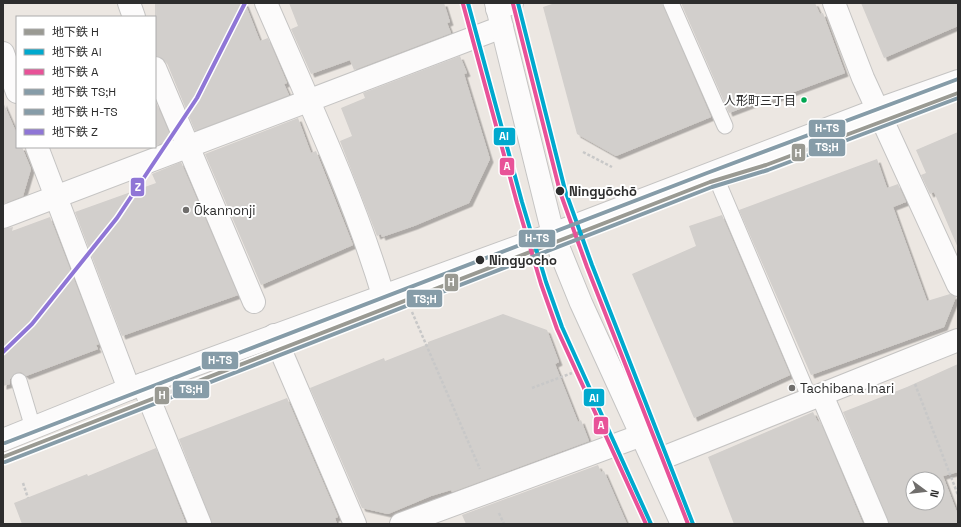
<svg xmlns="http://www.w3.org/2000/svg" width="961" height="527" viewBox="0 0 961 527" font-family="'Space Grotesk','Noto Sans JP',sans-serif">
	<style>
		.building { fill: #d2cfcc; fill-rule: evenodd; filter: url(#shadow) }
		.lines { fill: none; stroke-linecap: round; stroke-linejoin: round }
		.service-casing { stroke: #c5c4c3; stroke-width: 17 }
		.pedestrian-casing { stroke: #c5c4c3; stroke-width: 24 }
		.minor-casing { stroke: #c5c4c3; stroke-width: 24 }
		.tertiary-casing { stroke: #c5c4c3; stroke-width: 24 }
		.path { stroke: #c8c8c8; stroke-width: 2.5; stroke-dasharray: 3 2; stroke-linecap: butt }
		.service { stroke: #fcfbfb; stroke-width: 15 }
		.pedestrian { stroke: #fcfbfb; stroke-width: 22 }
		.minor { stroke: #fcfbfb; stroke-width: 22 }
		.tertiary { stroke: #fcfbfb; stroke-width: 22 }
		.metro-1-casing { stroke: #fff; stroke-width: 7 }
		.metro-2-casing { stroke: #fff; stroke-width: 7 }
		.metro-3-casing { stroke: #fff; stroke-width: 7 }
		.metro-4-casing { stroke: #fff; stroke-width: 7 }
		.metro-5-casing { stroke: #fff; stroke-width: 7 }
		.metro-6-casing { stroke: #fff; stroke-width: 7 }
		.metro-1 { stroke: #9a9a93; stroke-width: 4 }
		.metro-2 { stroke: #00a9ce; stroke-width: 4 }
		.metro-3 { stroke: #e85298; stroke-width: 4 }
		.metro-4 { stroke: #869ca8; stroke-width: 4 }
		.metro-5 { stroke: #869ca8; stroke-width: 4 }
		.metro-6 { stroke: #8f76d6; stroke-width: 4 }
		.bus-dot { fill: #00a651; stroke: #fff; stroke-width: 1.5 }
		.stop-dot { fill: #2d2d2d; stroke: #fff; stroke-width: 1.5 }
		.poi-dot { fill: #706e6c; stroke: #fff; stroke-width: 1.5 }
		.labels { text-anchor: middle; stroke-width: 4; stroke-linejoin: round; paint-order: stroke }
		.bus-label { font-size: 12px; fill: #2d2d2d; stroke: #fff; text-anchor: end }
		.stop-label { font-size: 13px; font-weight: bold; fill: #2d2d2d; stroke: #fff; text-anchor: start }
		.poi-label { font-size: 13px; fill: #2d2d2d; stroke: #fff; text-anchor: start }
		.line-badge { stroke: #fff; stroke-width: 1.5 }
		.badge-label { font-size: 11px; text-anchor: middle; font-weight: bold; fill: #fff }
	</style>
	<defs>
		<filter id="shadow"><feDropShadow dx="3.5" dy="3.5" stdDeviation="0" flood-color="#0004"/></filter>
	</defs>
	<rect width="100%" height="100%" fill="#ece7e2"/>
	<g class="building">
		<path d="M155 3H245L260 41 268 38 287 83 284 84 289 95 195 131 167 63 162 58 155 56Z"/>
		<path d="M289 3H444L450 22 447 23 451 33 354 70 350 60 311 74 291 29 298 26Z"/>
		<path d="M555 3H662L711 117 616 156 577 134 543 7Z"/>
		<path d="M681 3H815L820 14 823 13 845 73 767 102 766 99 729 113Z"/>
		<path d="M861 3H958V26L884 58Z"/>
		<path d="M460 56 467 73 464 74 490 159 469 203 414 226 382 237 381 234 377 236 340 141 352 136 341 108 365 98 363 93Z"/>
		<path d="M155 100 172 139 155 146Z"/>
		<path d="M3 102 17 134V147H22L31 169 23 196 3 204Z"/>
		<path d="M298 118 311 153 316 151 353 245 261 285 205 154Z"/>
		<path d="M958 132V248L934 192 930 194 921 175 926 173 916 150Z"/>
		<path d="M877 159 887 188 898 184 906 202 893 207 927 301 950 294 956 297 944 327 811 375 739 210Z"/>
		<path d="M181 162 238 295 122 336 75 212 156 183 152 174Z"/>
		<path d="M722 215 790 375 694 418 632 274 696 246 689 226Z"/>
		<path d="M50 217 99 344 96 345 98 349 26 376 21 372 16 373 10 379V384L3 386V229L13 227 12 231Z"/>
		<path d="M503 314 547 330 559 362 555 364 578 422 581 420 589 441 452 492 451 490 431 496 388 514 362 508 310 388 384 358 385 361 428 344V342Z"/>
		<path d="M958 364V472L943 476 958 515V524H889L843 412 907 387ZM913 479H937V503H913Z"/>
		<path d="M287 398 338 517 335 518 337 524H212L179 439Z"/>
		<path d="M813 412 818 422 820 421 863 524H734L708 457Z"/>
		<path d="M156 448 186 524H22L14 503 87 474 88 476Z"/>
		<path d="M598 465 601 472 604 471 627 524H466L462 515Z"/>
	</g>
	<g class="lines">
		<g class="service-casing">
			<g id="service">
				<path d="M671 3 725 126"/>
				<path d="M714 173 810 399"/>
				<path d="M19 381 33 428"/>
			</g>
		</g>
		<g class="pedestrian-casing">
			<g id="pedestrian">
				<path d="M129 3 134 17"/>
				<path d="M155 68 254 302"/>
			</g>
		</g>
		<g class="minor-casing">
			<g id="minor">
				<path d="M266 3C307 98 353 195 383 295"/>
				<path d="M834 3 863 78 958 285"/>
				<path d="M497 9 512 3"/>
				<path d="M3 53 17 92"/>
				<path d="M37 147 129 389"/>
				<path d="M3 217 502 27"/>
				<path d="M274 335 355 524"/>
				<path d="M143 384 200 524"/>
				<path d="M822 395 877 524"/>
				<path d="M655 461 958 340"/>
				<path d="M401 524 642 435"/>
			</g>
		</g>
		<g class="tertiary-casing">
			<g id="tertiary">
				<path d="M496 3 553 234 581 303 682 524"/>
				<path d="M3 440 129 389 553 234 879 109 958 81"/>
			</g>
		</g>
		<g class="path">
			<path d="M583 152 612 167"/>
			<path d="M412 312 480 469"/>
			<path d="M915 384 958 495"/>
			<path d="M532 388 572 373"/>
			<path d="M23 483 28 498"/>
			<path d="M499 513 504 524"/>
		</g>
		<use href="#service" class="service"/>
		<use href="#pedestrian" class="pedestrian"/>
		<use href="#minor" class="minor"/>
		<use href="#tertiary" class="tertiary"/>
		<g class="metro-1-casing">
			<path id="metro-1" d="M3 457 710 182 766 165 958 93"/>
		</g>
		<g class="metro-2-casing">
			<g id="metro-2">
				<path d="M468 3 522 202 546 282 562 327 651 524"/>
				<path d="M518 3 565 190 592 265 693 524"/>
			</g>
		</g>
		<g class="metro-3-casing">
			<g id="metro-3">
				<path d="M463 4 517 203 541 284 557 329 646 524"/>
				<path d="M513 4 560 192 587 267 688 524"/>
			</g>
		</g>
		<g class="metro-4-casing">
			<path id="metro-4" d="M5 462 712 187 768 170 958 98"/>
		</g>
		<g class="metro-5-casing">
			<path id="metro-5" d="M5 443 707 173 958 79"/>
		</g>
		<g class="metro-6-casing">
			<path id="metro-6" d="M3 352 32 324 117 218 197 98 245 3"/>
		</g>
		<use href="#metro-1" class="metro-1"/>
		<use href="#metro-2" class="metro-2"/>
		<use href="#metro-3" class="metro-3"/>
		<use href="#metro-4" class="metro-4"/>
		<use href="#metro-5" class="metro-5"/>
		<use href="#metro-6" class="metro-6"/>
	</g>
	<circle class="bus-dot" cx="804" cy="100" r="3.5"/>
	<g class="stop-dot">
		<circle cx="560" cy="191" r="5"/>
		<circle cx="480" cy="260" r="5"/>
	</g>
	<g class="poi-dot">
		<circle cx="186" cy="210" r="4"/>
		<circle cx="792" cy="388" r="4"/>
	</g>
	<g class="labels">
		<g class="bus-label">
			<text x="796" y="105">人形町三丁目</text>
		</g>
		<g class="stop-label">
			<text x="569" y="196">Ningyōchō</text>
			<text x="489" y="265">Ningyocho</text>
		</g>
		<g class="poi-label">
			<text x="194" y="215">Ōkannonji</text>
			<text x="800" y="393">Tachibana Inari</text>
		</g>
	</g>
	<g class="line-badge">
		<rect x="808" y="119" width="38" height="19" rx="4" fill="#869ca8"/>
		<rect x="493" y="127" width="23" height="19" rx="4" fill="#00a9ce"/>
		<rect x="808" y="138" width="38" height="19" rx="4" fill="#869ca8"/>
		<rect x="791" y="143" width="15" height="19" rx="4" fill="#9a9a93"/>
		<rect x="499" y="157" width="16" height="19" rx="4" fill="#e85298"/>
		<rect x="130" y="177" width="15" height="20" rx="4" fill="#8f76d6"/>
		<rect x="518" y="229" width="38" height="19" rx="4" fill="#869ca8"/>
		<rect x="444" y="273" width="15" height="19" rx="4" fill="#9a9a93"/>
		<rect x="406" y="289" width="37" height="19" rx="4" fill="#869ca8"/>
		<rect x="201" y="351" width="38" height="19" rx="4" fill="#869ca8"/>
		<rect x="172" y="380" width="38" height="19" rx="4" fill="#869ca8"/>
		<rect x="154" y="386" width="16" height="19" rx="4" fill="#9a9a93"/>
		<rect x="583" y="388" width="22" height="19" rx="4" fill="#00a9ce"/>
		<rect x="593" y="416" width="16" height="19" rx="4" fill="#e85298"/>
	</g>
	<g class="badge-label">
		<text x="827" y="132">H-TS</text>
		<text x="504" y="140">Al</text>
		<text x="827" y="151">TS;H</text>
		<text x="798" y="157">H</text>
		<text x="507" y="170">A</text>
		<text x="138" y="191">Z</text>
		<text x="537" y="242">H-TS</text>
		<text x="451" y="286">H</text>
		<text x="425" y="303">TS;H</text>
		<text x="220" y="364">H-TS</text>
		<text x="191" y="393">TS;H</text>
		<text x="162" y="399">H</text>
		<text x="594" y="402">Al</text>
		<text x="601" y="429">A</text>
	</g>
	<rect width="961" height="527" fill="none" stroke="#2d2d2d" stroke-width="8"/>
	<rect x="16" y="16" width="140" height="132" fill="#ffffff" stroke="#ababab"/>
	<rect x="24" y="29" width="20" height="6" fill="#9a9a93" stroke="#ababab"/>
	<text x="52" y="36" font-size="12" fill="#2d2d2d">地下鉄 H</text>
	<rect x="24" y="49" width="20" height="6" fill="#00a9ce" stroke="#ababab"/>
	<text x="52" y="56" font-size="12" fill="#2d2d2d">地下鉄 Al</text>
	<rect x="24" y="69" width="20" height="6" fill="#e85298" stroke="#ababab"/>
	<text x="52" y="76" font-size="12" fill="#2d2d2d">地下鉄 A</text>
	<rect x="24" y="89" width="20" height="6" fill="#869ca8" stroke="#ababab"/>
	<text x="52" y="96" font-size="12" fill="#2d2d2d">地下鉄 TS;H</text>
	<rect x="24" y="109" width="20" height="6" fill="#869ca8" stroke="#ababab"/>
	<text x="52" y="116" font-size="12" fill="#2d2d2d">地下鉄 H-TS</text>
	<rect x="24" y="129" width="20" height="6" fill="#8f76d6" stroke="#ababab"/>
	<text x="52" y="136" font-size="12" fill="#2d2d2d">地下鉄 Z</text>
	<g transform="translate(925 491) rotate(105)"><circle r="19" fill="#ffffff" stroke="#ababab"/>
	<path d="M0-3L7 15L0 10L-7 15Z" fill="#706e6c"/>
	<text y="-6" font-size="11" font-weight="bold" text-anchor="middle" fill="#2d2d2d">N</text>
	</g>
</svg>
